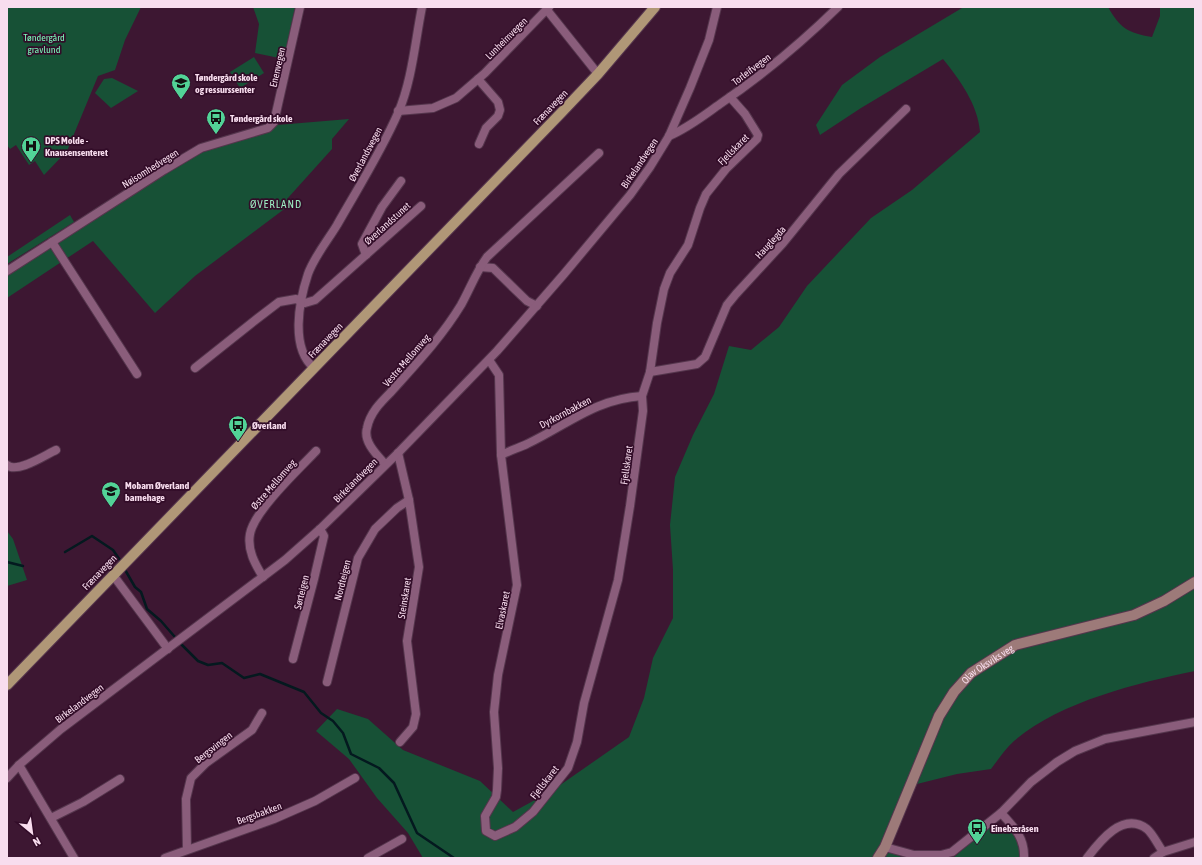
<svg xmlns="http://www.w3.org/2000/svg" width="1202" height="865" viewBox="0 0 1202 865" font-family="'Asap Condensed',sans-serif">
	<style>
		.green { fill: #175136 }
		.lines { fill: none; stroke-linecap: round; stroke-linejoin: round }
		.stream { stroke: #04191f; stroke-width: 2.5 }
		.street-casing { stroke: #55364d; stroke-width: 10 }
		.secondary-casing { stroke: #55364d; stroke-width: 12 }
		.primary-casing { stroke: #55364d; stroke-width: 12 }
		.street { stroke: #8a5d7b; stroke-width: 8 }
		.secondary { stroke: #9d7a79; stroke-width: 10 }
		.primary { stroke: #b09777; stroke-width: 10 }
		.labels { text-anchor: middle; stroke-width: 3.5; stroke-linejoin: round; paint-order: stroke }
		.park-label { font-size: 10px; fill: #7bfabb; stroke: #320c28 }
		.street-label { font-size: 10px; fill: #f8ddee; stroke: #320c28 }
		.poi-label { font-size: 10px; font-weight: bold; fill: #f8ddee; stroke: #320c28; text-anchor: start }
		.neighbourhood-label { font-size: 11px; letter-spacing: 1px; fill: #9bebc0; stroke: #320c28 }
	</style>
	<rect width="100%" height="100%" fill="#3d1732"/>
	<g class="green">
		<path d="M7 7H141L125 40 115 70 98 76 67 151 44 175 35 161 29 165 16 145 10 149 7 145Z"/>
		<path d="M253 7H295L284 59 255 53 259 24Z"/>
		<path d="M961 7H1108C1120 28 1128 33 1152 37L1160 16V7H1195V671C1137 683 1059 702 1014 741 1005 749 998 760 991 769L957 774 913 785 887 845 902 858H423L408 833 377 798 349 759 316 731 337 709 368 719 403 750 480 781 513 812 553 790 629 737 644 698 653 658 673 618V570L670 525 675 477 693 435 714 394 729 346 751 350 779 327 807 286 871 218 912 190 980 132C978 105 960 80 943 59L861 108 820 135 816 125 842 85 880 57 962 8Z"/>
		<path d="M254 57 264 73 240 88 230 72Z"/>
		<path d="M112 78 138 91 111 108 95 93 104 79Z"/>
		<path d="M349 119 332 139V149L287 199V207L195 276 155 313 93 241 7 298V267L200 145 269 123 277 125Z"/>
		<path d="M70 215 74 222 7 264V257Z"/>
		<path d="M7 531 13 539 27 580 7 586Z"/>
		<path d="M990 826C994 826 1001 825 1006 827 1016 832 1020 847 1020 858H953Z"/>
	</g>
	<g class="lines">
		<g class="stream">
			<path d="M65 552 92 536 113 550 122 563"/>
			<path d="M7 562 23 566"/>
			<path d="M124 568 135 587 141 592 147 609 161 621 181 644 198 661 208 665 222 663 244 678 260 674 304 692 321 713 333 721 343 733 351 754 379 768 394 783 417 833 454 858"/>
		</g>
		<g class="street-casing">
			<g id="street">
				<path d="M547 10 598 74"/>
				<path d="M478 79 498 102 500 110 498 116 486 128 479 144"/>
				<path d="M398 111 433 108 456 98 485 73 549 7"/>
				<path d="M669 136C688 128 703 116 720 104 763 75 801 43 838 7"/>
				<path d="M52 242 137 374"/>
				<path d="M366 255 362 244 382 207 401 181"/>
				<path d="M480 267 493 268 527 301 537 306"/>
				<path d="M7 271 164 170 201 148 268 128 274 122 300 7"/>
				<path d="M489 360 499 375 501 455 517 585 498 675 494 712 498 768 497 790 496 797 485 816 486 831 495 836 515 827 533 812 568 768 577 742 584 703 618 580 630 506 643 411 642 396 650 372 657 323 664 289 670 273 688 245 700 208 706 194 726 169 757 139 758 135 745 114 730 97"/>
				<path d="M195 368 258 318 279 302 296 299 305 303 315 300 421 206"/>
				<path d="M314 368C290 348 299 301 308 274 314 257 328 240 337 225 358 188 381 152 398 113 412 81 415 42 422 7"/>
				<path d="M650 372 697 364 705 357 727 305 736 294 783 243 839 174 906 109"/>
				<path d="M398 453 409 500 419 567 407 641 416 714 413 727 400 742"/>
				<path d="M501 455C509 451 518 448 527 444 567 425 595 399 642 396"/>
				<path d="M385 464C377 455 363 442 367 428 370 413 380 403 390 393 415 365 441 338 461 305 470 289 476 272 487 257L599 153"/>
				<path d="M7 465C17 474 45 455 56 450"/>
				<path d="M113 575 168 649"/>
				<path d="M263 577C255 564 247 550 250 534 254 511 299 469 316 451"/>
				<path d="M293 659 314 579 324 536 320 529"/>
				<path d="M327 682 358 558 375 529 397 508 409 500"/>
				<path d="M19 765 74 858"/>
				<path d="M7 778 19 765 61 729 285 560 320 529 398 453 497 351 564 274 630 195 650 167 669 136 690 88 709 40 717 7"/>
				<path d="M1001 813C1014 827 1025 838 1024 858"/>
				<path d="M51 818 83 802 120 779"/>
				<path d="M885 847 914 855H941L952 852 1001 813 1031 782 1057 762 1075 751 1105 739 1195 722"/>
				<path d="M187 849 186 799 191 778 206 763 252 730 262 713"/>
				<path d="M1163 852 1195 842"/>
				<path d="M165 858 274 819 315 801 355 778"/>
				<path d="M368 858 402 839"/>
				<path d="M1087 858C1100 841 1123 811 1147 829 1153 834 1158 845 1163 852L1154 858"/>
			</g>
		</g>
		<g class="secondary-casing">
			<g id="secondary">
				<path id="s1" d="M878 858 885 847 939 716 954 692 971 673 1015 645 1134 615 1164 601 1195 582"/>
			</g>
		</g>
		<g class="primary-casing">
			<path id="primary" d="M7 685 560 114 598 74 655 7"/>
		</g>
		<use href="#street" class="street"/>
		<use href="#secondary" class="secondary"/>
		<use href="#primary" class="primary"/>
	</g>
	<defs>
		<g id="school-pin" transform="scale(1)"><path d="M0 17L-7.5 6A9.5 9.5 0 1 1 7.5 6Z" fill="#52d397" stroke="#320c28"/><path d="M0-5L7-2L0 1L-7-2ZM-4 1L0 2.5L4 1V4Q0 6-4 4Z" fill="#111"/></g>
		<g id="bus-pin" transform="scale(1)"><path d="M0 17L-7.5 6A9.5 9.5 0 1 1 7.5 6Z" fill="#52d397" stroke="#320c28"/><path d="M-5-6H5V4H4V6H2V4H-2V6H-4V4H-5ZM-3.5-4V0h7V-4ZM-3.5 1.2v1.5H-2V1.2ZM2 1.2v1.5H3.5V1.2Z" fill="#111"/></g>
		<g id="hospital-pin" transform="scale(1)"><path d="M0 17L-7.5 6A9.5 9.5 0 1 1 7.5 6Z" fill="#52d397" stroke="#320c28"/><path d="M-5-5h3v3.5h4V-5h3V5h-3V1.5h-4V5h-3Z" fill="#111"/></g>
	</defs>
	<g fill-rule="evenodd">
		<use href="#school-pin" x="181" y="83"/>
		<use href="#bus-pin" x="216" y="118"/>
		<use href="#hospital-pin" x="31" y="146"/>
		<use href="#bus-pin" x="238" y="425"/>
		<use href="#school-pin" x="111" y="491"/>
		<use href="#bus-pin" x="977" y="828"/>
	</g>
	<g class="labels">
		<g class="park-label">
			<text x="44" y="41">Tøndergård<tspan x="44" dy="12">gravlund</tspan></text>
		</g>
		<g class="street-label">
			<text transform="translate(506 38) rotate(-45)" y="4">Lunheimvegen</text>
			<text transform="translate(277 67) rotate(-77)" y="4">Enenvegen</text>
			<text transform="translate(751 69) rotate(-37)" y="4">Torleifvegen</text>
			<text transform="translate(550 107) rotate(-46)" y="4">Frænavegen</text>
			<text transform="translate(733 149) rotate(-45)" y="4">Fjellskaret</text>
			<text transform="translate(365 154) rotate(-62)" y="4">Øverlandsvegen</text>
			<text transform="translate(639 163) rotate(-56)" y="4">Birkelandvegen</text>
			<text transform="translate(150 168) rotate(-32)" y="4">Nøisomhedvegen</text>
			<text transform="translate(387 223) rotate(-42)" y="4">Øverlandstunet</text>
			<text transform="translate(770 242) rotate(-48)" y="4">Hauglegda</text>
			<text transform="translate(325 340) rotate(-46)" y="4">Frænavegen</text>
			<text transform="translate(406 360) rotate(-49)" y="4">Vestre Mellomveg</text>
			<text transform="translate(565 412) rotate(-28)" y="4">Dyrkornbakken</text>
			<text transform="translate(626 465) rotate(-82)" y="4">Fjellskaret</text>
			<text transform="translate(355 480) rotate(-45)" y="4">Birkelandvegen</text>
			<text transform="translate(273 484) rotate(-49)" y="4">Østre Mellomveg</text>
			<text transform="translate(99 572) rotate(-46)" y="4">Frænavegen</text>
			<text transform="translate(342 580) rotate(-76)" y="4">Nordteigen</text>
			<text transform="translate(301 592) rotate(-76)" y="4">Sørteigen</text>
			<text transform="translate(404 598) rotate(-81)" y="4">Steinskaret</text>
			<text transform="translate(502 610) rotate(-78)" y="4">Elvaskaret</text>
			<text dy="4" stroke="none"><textPath href="#s1" startOffset="227">Olav Oksviks veg</textPath></text>
			<text transform="translate(79 703) rotate(-37)" y="4">Birkelandvegen</text>
			<text transform="translate(213 747) rotate(-38)" y="4">Bergsvingen</text>
			<text transform="translate(544 782) rotate(-52)" y="4">Fjellskaret</text>
			<text transform="translate(259 813) rotate(-20)" y="4">Bergsbakken</text>
		</g>
		<g class="poi-label">
			<text x="195" y="81">Tøndergård skole<tspan x="195" dy="12">og ressurssenter</tspan></text>
			<text x="230" y="122">Tøndergård skole</text>
			<text x="45" y="144">DPS Molde -<tspan x="45" dy="12">Knausensenteret</tspan></text>
			<text x="252" y="429">Øverland</text>
			<text x="125" y="489">Mobarn Øverland<tspan x="125" dy="12">barnehage</tspan></text>
			<text x="991" y="832">Einebæråsen</text>
		</g>
		<g class="neighbourhood-label">
			<text x="276" y="208">ØVERLAND</text>
		</g>
	</g>
	<rect width="1202" height="865" fill="none" stroke="#f8ddee" stroke-width="16"/>
	<g transform="translate(32 833) rotate(151)" stroke="#320c28" stroke-width="3" paint-order="stroke">
	<path d="M0-3L7 15L0 10L-7 15Z" fill="#f8ddee"/>
	<text y="-6" font-size="11" font-weight="bold" text-anchor="middle" fill="#f8ddee">N</text>
	</g>
</svg>
